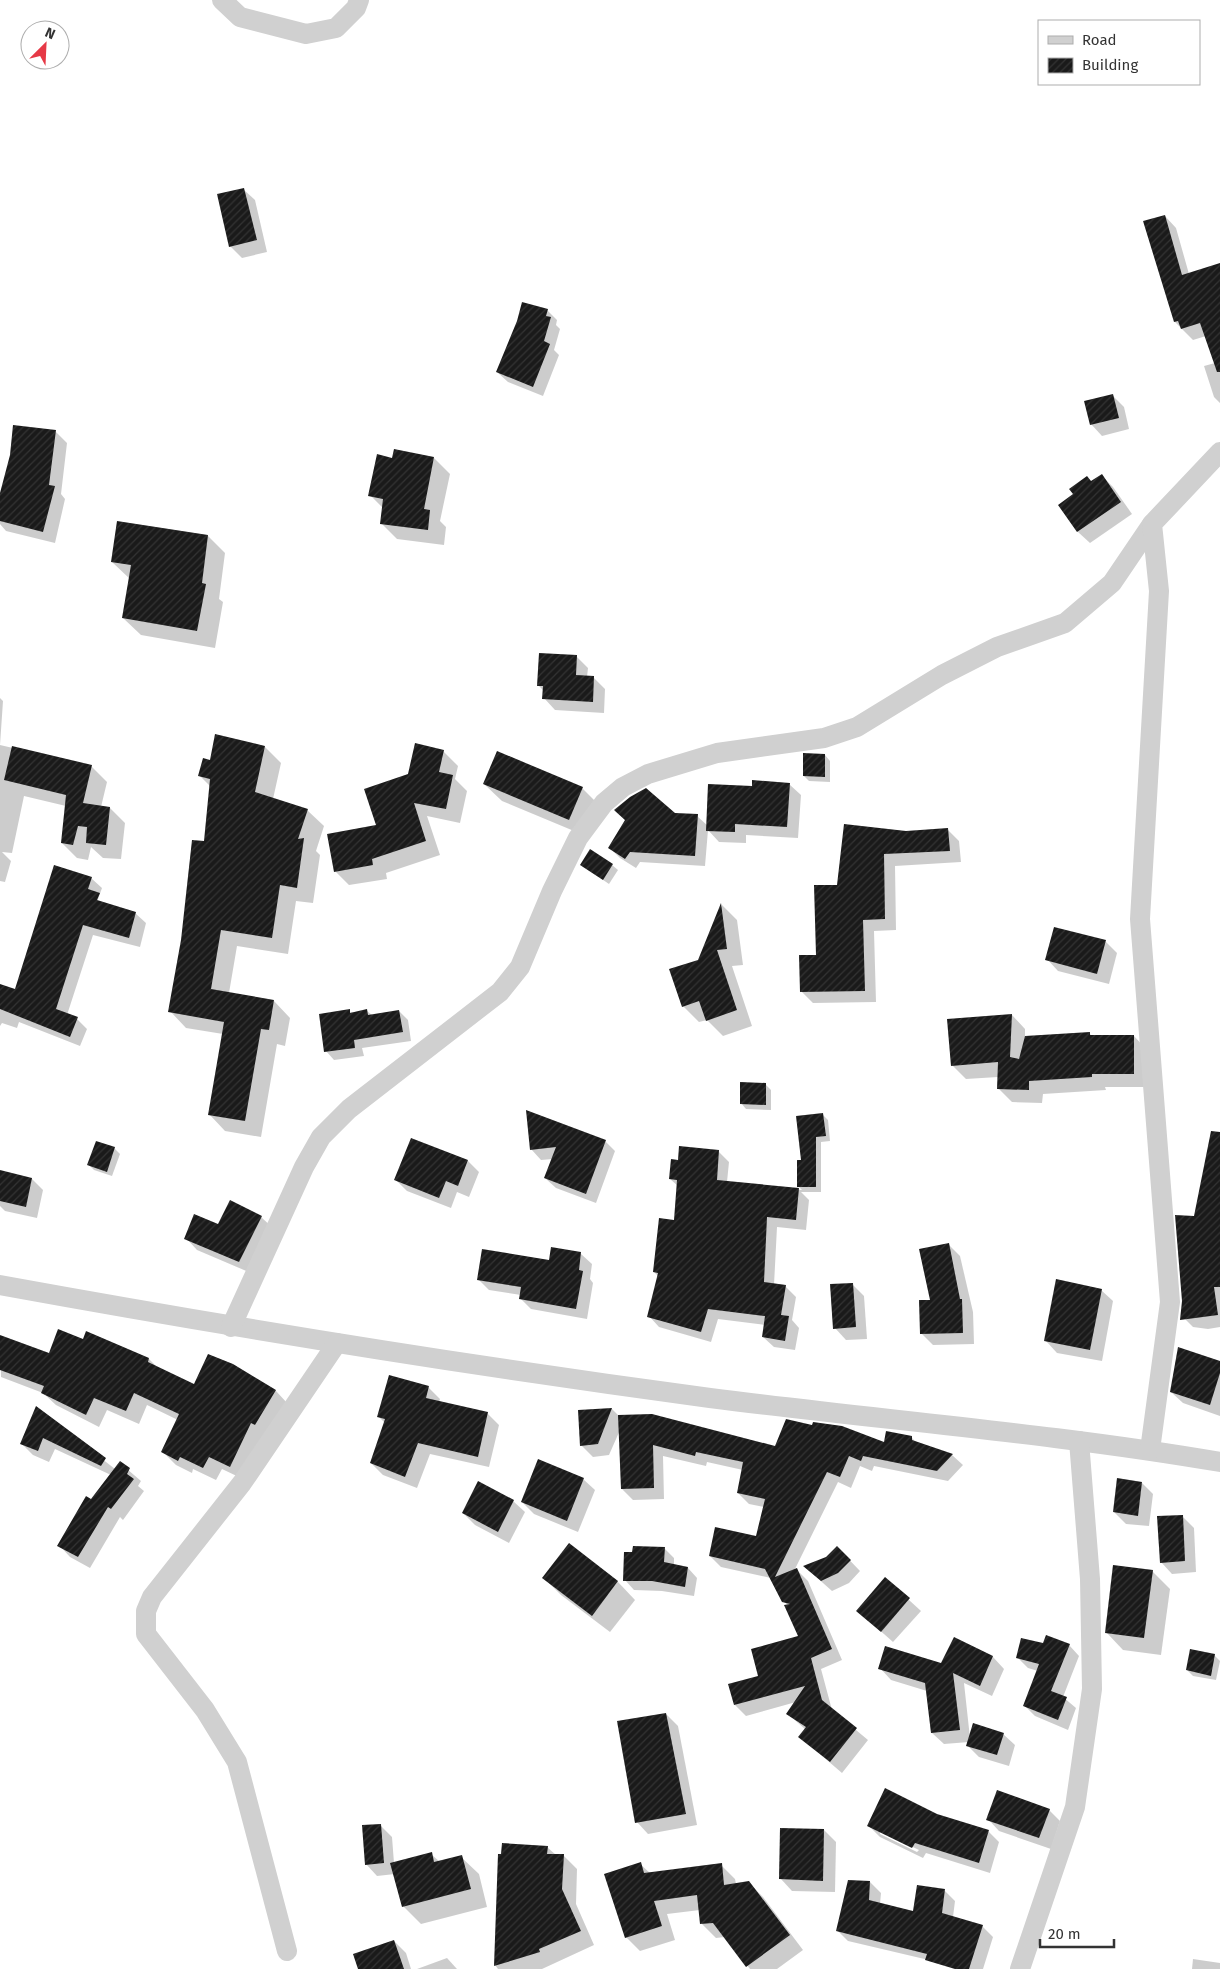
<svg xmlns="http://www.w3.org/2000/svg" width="1220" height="1969" viewBox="0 0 1220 1969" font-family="'Fira Sans',sans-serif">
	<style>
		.shadow { fill: #0003; fill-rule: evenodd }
		.building { fill: url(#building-hatch) }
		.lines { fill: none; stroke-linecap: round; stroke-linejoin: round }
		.street { stroke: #d0d0d0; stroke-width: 20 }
	</style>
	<defs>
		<pattern id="building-hatch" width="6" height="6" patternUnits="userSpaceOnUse" patternTransform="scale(1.25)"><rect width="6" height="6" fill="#1a1a1a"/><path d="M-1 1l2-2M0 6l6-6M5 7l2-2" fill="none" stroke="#333"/></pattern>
	</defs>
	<rect width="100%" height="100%" fill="#fff"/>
	<g class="shadow">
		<path d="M243 189 255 200 267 252 242 258 230 246Z"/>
		<path d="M1165 216 1176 228 1189 274 1220 264V403L1214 397 1204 366 1215 363 1206 336 1193 340 1175 322 1145 222Z"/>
		<path d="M547 310 557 320 556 325 560 329 554 350 559 355 543 396 508 382 497 372Z"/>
		<path d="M1113 396 1124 407 1129 429 1102 436 1091 424Z"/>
		<path d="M55 431 67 443 61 494 65 499 55 543 6 531 0 524V498Z"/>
		<path d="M434 458 450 474 440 521 446 527 444 545 397 539 381 523 383 508 370 495 393 459Z"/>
		<path d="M1102 476 1113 487 1132 514 1090 543 1078 532 1060 505Z"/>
		<path d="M208 536 225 553 219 599 223 602 215 648 141 635 123 618 130 579 112 562Z"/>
		<path d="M576 656 588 668 587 677 594 678 605 689 604 713 555 710 544 698V691L538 685Z"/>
		<path d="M0 698 3 701 0 745 91 766 107 782 101 807 110 808 125 823 121 859 103 858 91 847 88 860 77 858 62 843 66 806 24 796 12 853 2 852 11 861 5 882 0 881Z"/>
		<path d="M265 747 281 763 273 799 307 810 324 826 316 851 320 855 313 903 296 901 288 954 237 946 229 993 274 1001 290 1018 285 1046 277 1044 261 1137 225 1131 209 1114 223 1034 186 1028 170 1011 205 843 211 787 200 776 211 761Z"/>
		<path d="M443 751 458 766 455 779 467 791 460 823 427 816 440 855 386 873 387 879 349 885 335 871 378 826 409 775Z"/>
		<path d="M825 755 830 761V782L809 781 804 776Z"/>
		<path d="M484 784 582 788 599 805 586 836 502 801Z"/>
		<path d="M789 784 801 795 798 838 746 835V843L719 842 708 830 705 866 640 862 636 868 620 858 610 848 626 821 615 811 697 816 708 826 753 787Z"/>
		<path d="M948 830 959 841 961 862 895 866 896 930 874 931 876 1002 813 1003 801 991 817 956 838 886 906 832Z"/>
		<path d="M581 865H612L618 870 609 884Z"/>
		<path d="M91 878 102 888 97 902 135 913 146 923 140 947 93 935 67 1015 77 1019 87 1029 80 1046 19 1022 17 1028 2 1023 0 1026V992L16 991Z"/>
		<path d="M722 905 737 920 743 965 732 966 752 1026 723 1036 707 1020 699 1022 683 1006Z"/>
		<path d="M1055 928 1106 942 1117 953 1109 984 1058 971 1047 959Z"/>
		<path d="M367 1011 372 1015 399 1011 408 1020 411 1041 362 1048 364 1056 334 1060 326 1051 320 1015Z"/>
		<path d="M1012 1015 1025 1029V1037L1089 1033 1092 1036H1134L1147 1050V1087H1105L1106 1090 1043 1094 1042 1103 1012 1102 998 1088V1077L966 1079 952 1065Z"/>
		<path d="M766 1085 771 1090V1110L746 1109 741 1103Z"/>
		<path d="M823 1115 828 1120 830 1141 821 1142V1192H801L809 1200 806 1230 777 1227 774 1285 785 1286 796 1297 792 1320 799 1328 795 1350 774 1347 763 1337 765 1325 718 1319 711 1342 659 1327 649 1316 658 1276 654 1272 675 1221 678 1186 670 1179 679 1161 718 1151 729 1162 727 1182 802 1190 798 1186 802 1162Z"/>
		<path d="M605 1141 615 1151 596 1203 556 1188 545 1178 553 1159 541 1160 531 1149Z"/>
		<path d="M114 1148 120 1154 112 1176 94 1170 89 1165Z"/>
		<path d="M468 1161 479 1172 469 1197 457 1192 451 1208 407 1191 396 1180Z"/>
		<path d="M0 1172 32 1179 43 1190 37 1218 5 1211 0 1206Z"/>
		<path d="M1220 1176V1327L1208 1329 1193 1327 1181 1315 1195 1217Z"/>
		<path d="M261 1217 273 1228 251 1273 197 1250 186 1238 218 1225Z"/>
		<path d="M948 1244 960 1256 973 1312 974 1344 933 1345 922 1334Z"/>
		<path d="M552 1249 581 1254 592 1264 590 1279 593 1283 587 1319 531 1309 520 1298 521 1295 489 1290 479 1280 550 1262Z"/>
		<path d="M852 1284 864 1296 867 1339 846 1340 835 1328Z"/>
		<path d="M1101 1290 1113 1301 1102 1361 1057 1353 1046 1341Z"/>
		<path d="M0 1336 49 1355 84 1340 149 1359 158 1368 194 1386 232 1365 276 1391 288 1404 243 1479 222 1469 216 1480 193 1469 192 1473 176 1465 163 1452 178 1420 147 1405 139 1424 107 1410 99 1427 56 1405 43 1393 1 1377Z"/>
		<path d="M1220 1362V1416L1183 1403 1171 1392Z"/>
		<path d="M428 1387 440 1399 439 1402 487 1413 499 1425 489 1467 430 1454 417 1488 383 1475 371 1463 385 1423 378 1416Z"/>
		<path d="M37 1408 115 1469 120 1463 141 1481 138 1486 144 1491 123 1520 120 1517 90 1568 70 1557 59 1545 111 1475 55 1449 49 1462 33 1455 22 1444Z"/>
		<path d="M612 1409 619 1416 776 1448 885 1444 912 1438 917 1443 952 1455 963 1465 948 1481 874 1466 872 1471 860 1466 851 1488 838 1482 794 1571 797 1570 808 1581 842 1660 821 1669 832 1710 868 1740 842 1773 800 1737 806 1730 788 1714 796 1702 746 1716 735 1705 799 1637 787 1605 771 1578 721 1567 710 1556 757 1538 764 1507 749 1504 738 1493 743 1470 707 1462 706 1466 663 1456 664 1499 633 1500 622 1489 620 1430 609 1455 593 1457 581 1445 579 1411Z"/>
		<path d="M583 1479 595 1490 578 1532 534 1514 522 1502Z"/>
		<path d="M1142 1483 1153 1494 1149 1526 1126 1524 1114 1512Z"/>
		<path d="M513 1501 525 1512 509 1543 475 1525 463 1513Z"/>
		<path d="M1182 1516 1194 1528 1196 1572 1172 1574 1161 1562Z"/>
		<path d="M569 1545 618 1582 635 1600 610 1632 561 1595 544 1578Z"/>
		<path d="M837 1547 860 1571 849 1583 832 1591 805 1567 826 1558Z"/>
		<path d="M664 1548 674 1558V1565L688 1568 697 1578 694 1596 662 1591 634 1590 625 1580Z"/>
		<path d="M1152 1571 1170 1589 1161 1655 1123 1650 1106 1632Z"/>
		<path d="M886 1579 921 1611 893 1642 858 1611Z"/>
		<path d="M954 1639 993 1657 1004 1669 992 1696 964 1683 970 1738 1003 1734 1015 1745 1009 1766 979 1757 968 1746 969 1742 944 1744 932 1733 927 1691 891 1680 880 1668 942 1665Z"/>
		<path d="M1044 1645H1069L1079 1656 1063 1697 1076 1708 1068 1730 1035 1716 1025 1706 1038 1671 1028 1668 1018 1658Z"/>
		<path d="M1214 1655 1220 1661 1216 1680 1193 1676 1187 1670Z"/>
		<path d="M666 1714 678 1726 697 1825 648 1834 637 1822Z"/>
		<path d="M1049 1810 1060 1821 1051 1849 999 1831 988 1819Z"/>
		<path d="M936 1815 988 1831 999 1842 990 1873 926 1853 923 1858 880 1837 869 1826ZM880 1831 919 1850 917 1852 880 1834Z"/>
		<path d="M380 1825 392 1837 394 1863 431 1854 440 1862 461 1857 479 1874 487 1907 421 1924 403 1906 395 1874 377 1876 366 1864Z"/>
		<path d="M824 1830 836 1842 835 1892 792 1891 781 1879Z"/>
		<path d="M547 1847 556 1855H563L577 1869 576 1904 594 1945 542 1969H498L495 1965Z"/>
		<path d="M640 1864 650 1873 721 1865 735 1879 736 1884 749 1883 763 1897 803 1950 777 1969H750L725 1937 716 1938 702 1924 700 1910 667 1914 675 1940 640 1951 626 1937Z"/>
		<path d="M870 1882 881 1893 880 1904 914 1912 944 1890 955 1901 953 1917 982 1926 993 1937 983 1969H967L848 1941 838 1931Z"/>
		<path d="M394 1941 406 1953 411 1969H360Z"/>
		<path d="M447 1958 457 1969H417Z"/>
		<path d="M1193 1959 1220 1963V1969H1192Z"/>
	</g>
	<g class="building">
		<path d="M244 188 257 240 229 247 217 194Z"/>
		<path d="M1165 215 1182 275 1220 263V372H1217L1200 323 1181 329 1178 321 1174 322 1143 221Z"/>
		<path d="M522 302 548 309 546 316 551 317 544 341 550 344 533 387 496 372 517 321Z"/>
		<path d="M1113 394 1119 418 1090 425 1084 401Z"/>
		<path d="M13 425 56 430 49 485 55 486 43 532 0 521V493L10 455Z"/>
		<path d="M394 449 434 457 424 509 430 510 428 530 380 524 383 499 368 496 377 454 392 458Z"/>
		<path d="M1102 474 1121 502 1077 532 1058 505 1073 494 1069 489 1087 476 1091 481Z"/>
		<path d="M117 521 208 535 202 583 206 584 197 631 122 618 131 565 111 562Z"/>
		<path d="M539 653 577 655 576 675 594 676 593 702 542 699 543 686H537Z"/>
		<path d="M215 734 265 746 255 792 308 809 298 839 304 838 297 888 280 885 272 938 221 930 211 989 274 1000 269 1030 261 1029 245 1121 208 1115 224 1022 168 1012 181 940 192 840 204 841 210 779 198 776 203 758 210 760Z"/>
		<path d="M415 743 444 750 439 772 453 775 446 809 414 803 426 841 372 859 373 865 334 872 327 834 376 825 364 789 408 774Z"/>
		<path d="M12 746 92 765 83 803 110 807 106 845 86 843 87 827 78 826 73 845 61 843 66 795 4 780Z"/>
		<path d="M497 751 583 787 569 820 483 784Z"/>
		<path d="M803 753 825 754V777L803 776Z"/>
		<path d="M752 780 790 783 787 827 735 824V832L706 831 708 784 752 786Z"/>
		<path d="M646 788 675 813 698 814 695 856 630 852 625 859 608 848 625 820 614 810 630 797Z"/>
		<path d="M844 824 906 831 948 828 950 851 884 854 885 919 863 920 865 991 800 992 799 955H816L814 885H837Z"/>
		<path d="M590 849 613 864 603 880 580 865Z"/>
		<path d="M54 865 92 877 88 889 100 893 97 900 136 912 129 938 83 925 56 1009 78 1017 70 1037 0 1009V984L15 989Z"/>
		<path d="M721 903 727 949 717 950 737 1010 706 1021 699 1001 682 1007 669 969 698 960Z"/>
		<path d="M1054 927 1106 940 1097 974 1045 960Z"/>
		<path d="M350 1009V1013L367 1009 368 1015 399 1010 403 1032 354 1040 355 1048 324 1052 319 1014Z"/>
		<path d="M1012 1014 1010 1057 1019 1059 1025 1036 1090 1032V1035H1134V1074H1092V1077L1029 1081V1090L997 1089 998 1062 951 1066 947 1019Z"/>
		<path d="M740 1082 766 1083V1105L740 1104Z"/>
		<path d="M526 1110 606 1140 586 1194 544 1178 556 1147 530 1150Z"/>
		<path d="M823 1113 826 1136 816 1137V1187H797V1160H801L796 1116Z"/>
		<path d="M1211 1131 1220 1132V1287H1214L1218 1315 1180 1320 1182 1301 1175 1215 1194 1216Z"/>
		<path d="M411 1138 468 1160 458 1186 446 1181 439 1198 394 1180Z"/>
		<path d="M96 1141 115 1147 107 1172 87 1165Z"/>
		<path d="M679 1146 719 1150 717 1180 799 1188 796 1220 767 1217 764 1282 786 1285 781 1315 789 1316 785 1341 762 1337 765 1316 708 1309 701 1332 647 1317 658 1273 653 1272 659 1218 674 1220 677 1180 669 1179 671 1159 678 1160Z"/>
		<path d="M0 1170 32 1178 26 1207 0 1201Z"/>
		<path d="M230 1200 262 1216 239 1262 184 1239 194 1214 218 1224Z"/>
		<path d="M949 1243 960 1299H962L963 1333 920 1334 919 1300H930L919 1249Z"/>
		<path d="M551 1247 581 1252 579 1270 583 1271 576 1309 519 1299 521 1287 477 1280 482 1249 549 1260Z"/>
		<path d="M1056 1279 1102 1289 1090 1350 1044 1341Z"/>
		<path d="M853 1283 856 1327 833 1329 830 1284Z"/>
		<path d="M58 1329 83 1339 86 1331 149 1358 148 1362 194 1384 208 1354 233 1364 276 1390 255 1425 251 1423 230 1467 209 1457 203 1468 180 1457 178 1461 161 1452 179 1414 134 1393 126 1411 94 1398 86 1415 41 1393 44 1386 0 1370V1335L49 1353Z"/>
		<path d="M1178 1347 1220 1361V1373L1210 1405 1170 1392Z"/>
		<path d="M389 1375 429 1386 426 1398 488 1412 478 1457 418 1443 405 1477 370 1463 385 1419 377 1417Z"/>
		<path d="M36 1406 106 1458 101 1466 43 1438 38 1451 20 1444Z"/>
		<path d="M612 1408 598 1444 580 1446 578 1410Z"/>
		<path d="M652 1414 775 1446 786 1419 812 1425 813 1422 842 1426 884 1442 886 1431 912 1436V1440L953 1454 937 1471 863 1456 861 1461 849 1456 840 1477 827 1472 775 1577 797 1568 832 1649 811 1658 822 1700 857 1728 830 1762 798 1737 806 1727 786 1714 805 1686 734 1705 728 1684 758 1676 751 1649 798 1636 784 1605 790 1604 782 1602 765 1569 709 1556 715 1527 756 1536 765 1499 737 1493 743 1462 696 1452 695 1456 653 1445 654 1488 621 1489 618 1415Z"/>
		<path d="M538 1459 584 1478 567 1521 521 1502Z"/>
		<path d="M120 1461 130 1468 127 1474 134 1479 111 1509 108 1507 78 1557 57 1546 86 1496 91 1499Z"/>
		<path d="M1117 1478 1142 1482 1138 1516 1113 1512Z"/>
		<path d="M478 1481 514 1500 498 1532 462 1513Z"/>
		<path d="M1183 1515 1185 1561 1160 1563 1157 1516Z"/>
		<path d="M569 1543 618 1581 592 1616 542 1578Z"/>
		<path d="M633 1546 665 1547 664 1562 688 1567 685 1587 652 1581H623L624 1552H632Z"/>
		<path d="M837 1546 851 1560 838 1573 821 1581 803 1566 826 1557Z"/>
		<path d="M1113 1565 1153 1570 1144 1638 1105 1633Z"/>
		<path d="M885 1577 910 1598 881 1632 856 1611Z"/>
		<path d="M1046 1635 1070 1644 1051 1691 1067 1697 1058 1720 1023 1706 1039 1664 1016 1658 1021 1638 1043 1643Z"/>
		<path d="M954 1637 993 1656 980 1686 953 1673 960 1730 931 1733 925 1683 878 1669 885 1646 941 1663Z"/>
		<path d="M1190 1649 1215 1654 1211 1676 1186 1670Z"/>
		<path d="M666 1713 686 1814 635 1823 617 1721Z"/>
		<path d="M973 1723 1004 1733 997 1755 966 1746Z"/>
		<path d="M885 1788 937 1814 989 1830 979 1863 915 1843 912 1848 867 1826Z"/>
		<path d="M997 1790 1050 1809 1039 1838 986 1820Z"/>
		<path d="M381 1824 384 1863 365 1865 362 1825Z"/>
		<path d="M780 1828 824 1829 823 1881 779 1879Z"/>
		<path d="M502 1843 548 1846 547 1854H564L562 1889 581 1931 539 1949 540 1952 494 1966 498 1854H501Z"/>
		<path d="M432 1852 434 1862 462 1855 471 1889 402 1907 390 1863Z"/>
		<path d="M641 1862 644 1873 722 1863 724 1885 749 1881 790 1935 746 1967 713 1923 700 1924 697 1895 654 1901 662 1926 625 1938 604 1874Z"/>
		<path d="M848 1880 870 1881 869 1900 913 1911 917 1885 945 1889 942 1913 983 1925 969 1969H955L925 1960 927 1954 836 1931Z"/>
		<path d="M394 1940 404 1969H358L353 1954Z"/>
	</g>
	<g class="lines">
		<g class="street">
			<path d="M222 0 240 17 306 34 336 28 356 8 359 0"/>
			<path d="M0 1285C236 1328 472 1366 710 1398 880 1420 1051 1433 1220 1462"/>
			<path d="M231 1327 304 1167 321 1137 349 1109 500 992 520 967 552 891 578 838 604 803 623 787 648 774 717 753 824 738 857 727 942 675 997 647 1065 623 1112 583 1152 524"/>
			<path d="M1150 1450 1170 1302 1140 919 1159 591 1152 524 1220 452"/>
			<path d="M287 1951 237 1762 205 1710 146 1634V1611L152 1597 242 1483 337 1343"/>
			<path d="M1020 1969 1075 1807 1092 1689 1090 1579 1079 1441"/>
		</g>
	</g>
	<rect x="1038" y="20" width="162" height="65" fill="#ffffff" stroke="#adadad"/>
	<rect x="1048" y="36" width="25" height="8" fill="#d0d0d0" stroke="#adadad"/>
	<text x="1082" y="45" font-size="15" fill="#333333">Road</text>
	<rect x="1048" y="58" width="25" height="15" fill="url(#building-hatch)" stroke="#adadad"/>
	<text x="1082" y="70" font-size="15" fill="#333333">Building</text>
	<g transform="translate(45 45) rotate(24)"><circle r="24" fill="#ffffff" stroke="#adadad"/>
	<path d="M0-4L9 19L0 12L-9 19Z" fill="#e63946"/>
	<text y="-8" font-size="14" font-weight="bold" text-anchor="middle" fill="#333333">N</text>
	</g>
	<path d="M1040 1939v8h74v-8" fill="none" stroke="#333333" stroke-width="2.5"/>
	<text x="1048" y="1939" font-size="15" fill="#333333" stroke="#ffffff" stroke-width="4" paint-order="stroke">20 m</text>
</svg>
